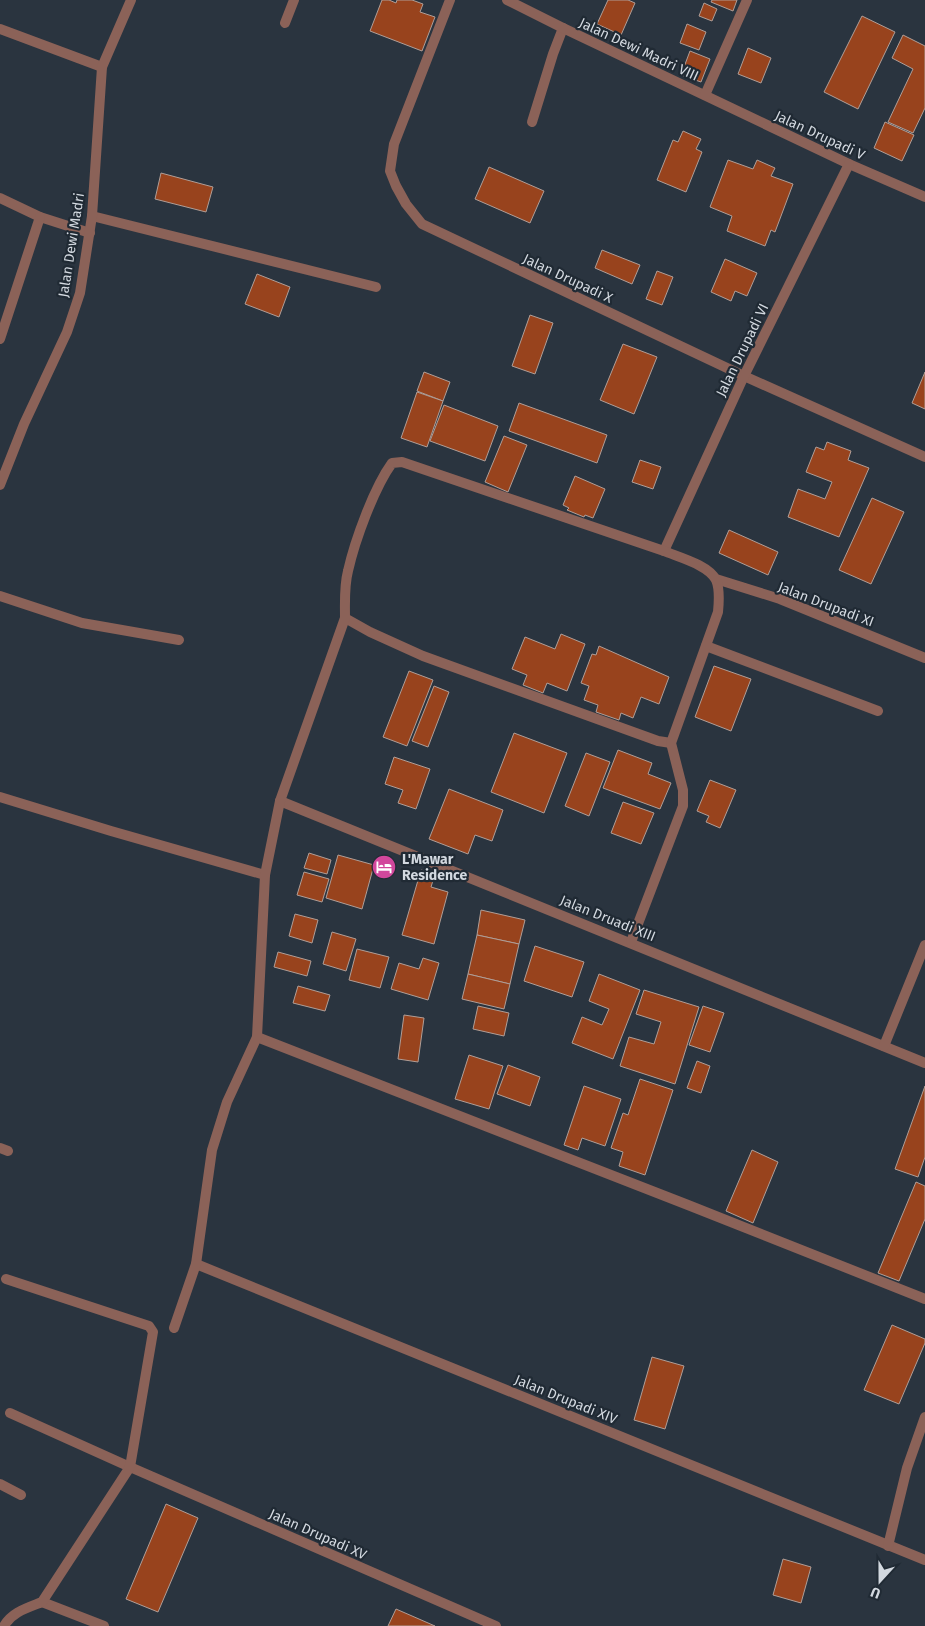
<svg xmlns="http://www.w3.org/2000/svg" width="925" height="1626" viewBox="0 0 925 1626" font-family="'Fira Sans',sans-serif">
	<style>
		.building { fill: #98431d; stroke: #b09e97 }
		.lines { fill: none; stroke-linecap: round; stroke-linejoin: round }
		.service { stroke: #8b6258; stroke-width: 10 }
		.minor { stroke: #8b6258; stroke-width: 10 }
		.labels { text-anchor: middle; stroke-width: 4.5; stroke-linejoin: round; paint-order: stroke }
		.street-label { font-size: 14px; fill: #d3d9e0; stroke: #202a34 }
		.poi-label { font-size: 14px; font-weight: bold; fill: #d3d9e0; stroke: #202a34; text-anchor: start }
	</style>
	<rect width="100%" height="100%" fill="#2a343f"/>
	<g class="building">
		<path d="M382 0H389L396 3 397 0H412L423 4 420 12 435 17 422 51 370 31Z"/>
		<path d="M608 0H628L635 3 621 35 597 24Z"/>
		<path d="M712 0H737L733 11 711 2Z"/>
		<path d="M704 3 717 9 712 21 699 16Z"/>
		<path d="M862 16 895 32 858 109 824 92Z"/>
		<path d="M687 24 706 32 699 50 680 43Z"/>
		<path d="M903 35 925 46V108L913 133 888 122 913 69 892 58Z"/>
		<path d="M748 48 771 58 761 83 738 74Z"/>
		<path d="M690 51 710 59 701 82 681 75Z"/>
		<path d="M885 122 914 135 902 161 874 148Z"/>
		<path d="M683 131 701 139 696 149 702 152 686 192 657 180 673 140 678 142Z"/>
		<path d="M728 160 753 169 757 160 775 168 771 176 793 184 775 232 771 230 765 246 727 231 732 216 710 207Z"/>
		<path d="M489 167 544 191 530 223 475 199Z"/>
		<path d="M161 173 213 187 206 212 155 199Z"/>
		<path d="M602 250 640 265 632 284 595 268Z"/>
		<path d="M725 259 757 273 747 296 735 291 731 301 711 292Z"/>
		<path d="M657 271 673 277 662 305 646 299Z"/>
		<path d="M257 274 290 287 279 317 245 304Z"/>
		<path d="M530 315 553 323 535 374 512 366Z"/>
		<path d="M623 344 657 357 634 414 600 400Z"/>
		<path d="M424 372 450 382 443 401 417 391Z"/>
		<path d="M925 372V409L912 403Z"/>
		<path d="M417 392 443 401 427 447 401 438Z"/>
		<path d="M519 403 607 435 597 463 509 431Z"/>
		<path d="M444 405 498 426 485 461 430 441Z"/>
		<path d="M504 436 527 445 508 492 485 482Z"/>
		<path d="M827 442 851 451 848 460 869 468 839 537 788 517 798 489 825 499 832 482 806 472 816 447 824 450Z"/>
		<path d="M640 460 661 467 653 489 632 482Z"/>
		<path d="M575 476 605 489 593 518 585 515 584 517 567 510 569 508 563 505Z"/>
		<path d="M872 498 904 512 871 584 839 570Z"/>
		<path d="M729 530 778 552 768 575 719 553Z"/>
		<path d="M561 634 585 644 567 691 547 683 543 693 523 685 527 675 512 669 525 637 555 649Z"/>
		<path d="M599 646 669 677 659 704 641 697 633 718 621 713 619 720 596 712 598 705 584 700 589 686 581 683 592 654 596 655Z"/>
		<path d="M714 666 751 679 731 731 695 717Z"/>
		<path d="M409 671 433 680 407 746 383 737Z"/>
		<path d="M434 686 449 692 428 747 412 741Z"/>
		<path d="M514 733 567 753 544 813 491 792Z"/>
		<path d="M618 750 652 763 648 774 671 783 660 809 603 788Z"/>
		<path d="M586 753 610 762 589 816 565 806Z"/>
		<path d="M394 757 430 769 416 809 398 803 403 790 385 784Z"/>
		<path d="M710 780 736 790 720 828 706 822 709 816 697 811Z"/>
		<path d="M449 789 503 810 492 841 475 835 468 854 429 839Z"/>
		<path d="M623 802 654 813 641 844 611 833Z"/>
		<path d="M309 853 331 860 327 874 304 868Z"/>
		<path d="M338 855 374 865 362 909 326 898Z"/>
		<path d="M421 870 435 874 431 887 448 892 434 944 402 935Z"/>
		<path d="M304 872 329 879 322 902 297 895Z"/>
		<path d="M481 910 525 920 519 944 477 935Z"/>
		<path d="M295 914 318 920 312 943 289 936Z"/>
		<path d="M332 932 356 939 346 971 323 964Z"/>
		<path d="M477 935 519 944 510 984 468 974Z"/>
		<path d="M535 946 584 962 572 997 524 981Z"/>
		<path d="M357 949 389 957 380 988 349 980Z"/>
		<path d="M278 952 311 961 307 976 274 967Z"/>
		<path d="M423 958 439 963 428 1000 391 989 399 963 419 969Z"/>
		<path d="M468 974 510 984 504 1009 462 999Z"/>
		<path d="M599 974 640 990 613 1059 572 1043 582 1017 602 1025 609 1009 589 1001Z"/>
		<path d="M298 986 330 995 325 1011 293 1003Z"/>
		<path d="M644 990 699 1007 675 1084 620 1066 629 1037 654 1044 661 1022 636 1014Z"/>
		<path d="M478 1006 509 1013 504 1036 473 1029Z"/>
		<path d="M703 1006 724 1013 710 1052 689 1045Z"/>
		<path d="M404 1015 424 1018 418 1062 398 1059Z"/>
		<path d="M469 1055 503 1066 489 1109 455 1099Z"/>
		<path d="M697 1061 710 1066 701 1093 687 1088Z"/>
		<path d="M508 1065 540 1077 530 1106 497 1094Z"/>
		<path d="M640 1079 673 1090 645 1175 619 1166 623 1152 611 1148 623 1113 628 1115Z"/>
		<path d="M584 1086 621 1099 605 1146 582 1138 578 1150 564 1145Z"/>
		<path d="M925 1086V1157L918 1177 895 1169Z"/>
		<path d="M752 1150 778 1162 753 1223 726 1211Z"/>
		<path d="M916 1182 925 1186V1219L899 1281 878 1273Z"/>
		<path d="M892 1325 925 1339V1343L899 1404 864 1390Z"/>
		<path d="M652 1357 684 1366 665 1429 634 1420Z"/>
		<path d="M166 1504 198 1518 158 1612 126 1599Z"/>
		<path d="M783 1559 811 1567 801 1603 773 1595Z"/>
		<path d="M396 1609 435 1626H388Z"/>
	</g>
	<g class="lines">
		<g class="service">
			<path d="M532 122 553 54 563 28"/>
			<path d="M0 596 82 623 179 640"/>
		</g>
		<g class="minor">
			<path d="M450 0 394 144 390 171 396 186 406 204 422 224 744 376 925 457"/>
			<path d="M507 0 563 28 849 164 925 197"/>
			<path d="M285 23 294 0"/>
			<path d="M0 29 102 67"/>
			<path d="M705 95 747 0"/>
			<path d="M0 198 40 217 90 233"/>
			<path d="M92 216 376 287"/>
			<path d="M0 339 40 217"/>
			<path d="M0 485 24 424 67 332 80 293 92 216 102 67 131 0"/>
			<path d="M664 551 744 376 849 164"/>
			<path d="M716 579 780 599 925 658"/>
			<path d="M345 618 370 632 423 656 658 741 671 743"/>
			<path d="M706 646 878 711"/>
			<path d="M0 797 111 831 265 875"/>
			<path d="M280 801 925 1063"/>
			<path d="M257 1037 688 1205 925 1299"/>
			<path d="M884 1046 925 945"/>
			<path d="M0 1148 8 1151"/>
			<path d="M196 1264 925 1560"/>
			<path d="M174 1328 196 1264 212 1150 227 1102 257 1037 265 875 280 801 345 618C345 602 344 586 348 571 355 540 374 488 392 463L402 462 664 551C678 557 709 565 716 580 720 589 719 602 718 612L671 743 683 790V806L631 942"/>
			<path d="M10 1413 130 1467 496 1626"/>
			<path d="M0 1484 21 1495"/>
			<path d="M888 1546 907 1468 925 1417"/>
			<path d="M42 1602 104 1626"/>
			<path d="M4 1626C12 1612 27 1608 42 1602L130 1467 153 1332 149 1326 6 1279"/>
		</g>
	</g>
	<defs>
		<g id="hotel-disc" transform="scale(1.25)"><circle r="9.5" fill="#d1479c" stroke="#202a34"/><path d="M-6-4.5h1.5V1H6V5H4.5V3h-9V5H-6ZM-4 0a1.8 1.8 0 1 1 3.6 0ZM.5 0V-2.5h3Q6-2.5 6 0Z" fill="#fff"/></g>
	</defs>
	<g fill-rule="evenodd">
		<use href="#hotel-disc" x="384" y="867"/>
	</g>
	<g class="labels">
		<g class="street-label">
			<text transform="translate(639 49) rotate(25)" y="5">Jalan Dewi Madri VIII</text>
			<text transform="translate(820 135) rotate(25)" y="5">Jalan Drupadi V</text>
			<text transform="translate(71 245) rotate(-81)" y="5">Jalan Dewi Madri</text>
			<text transform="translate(568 278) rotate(25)" y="5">Jalan Drupadi X</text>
			<text transform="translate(742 350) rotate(-64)" y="5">Jalan Drupadi VI</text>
			<text transform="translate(826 604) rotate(21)" y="5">Jalan Drupadi XI</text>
			<text transform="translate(608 918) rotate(22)" y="5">Jalan Druadi XIII</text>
			<text transform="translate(566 1399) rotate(22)" y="5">Jalan Drupadi XIV</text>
			<text transform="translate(318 1534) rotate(24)" y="5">Jalan Drupadi XV</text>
		</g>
		<g class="poi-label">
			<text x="402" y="864">L'Mawar<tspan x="402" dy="16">Residence</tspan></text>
		</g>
	</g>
	<g transform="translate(880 1581) rotate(201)" stroke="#202a34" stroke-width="4" paint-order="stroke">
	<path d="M0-4L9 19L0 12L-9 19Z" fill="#d3d9e0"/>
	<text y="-8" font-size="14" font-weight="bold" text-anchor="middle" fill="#d3d9e0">U</text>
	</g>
</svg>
